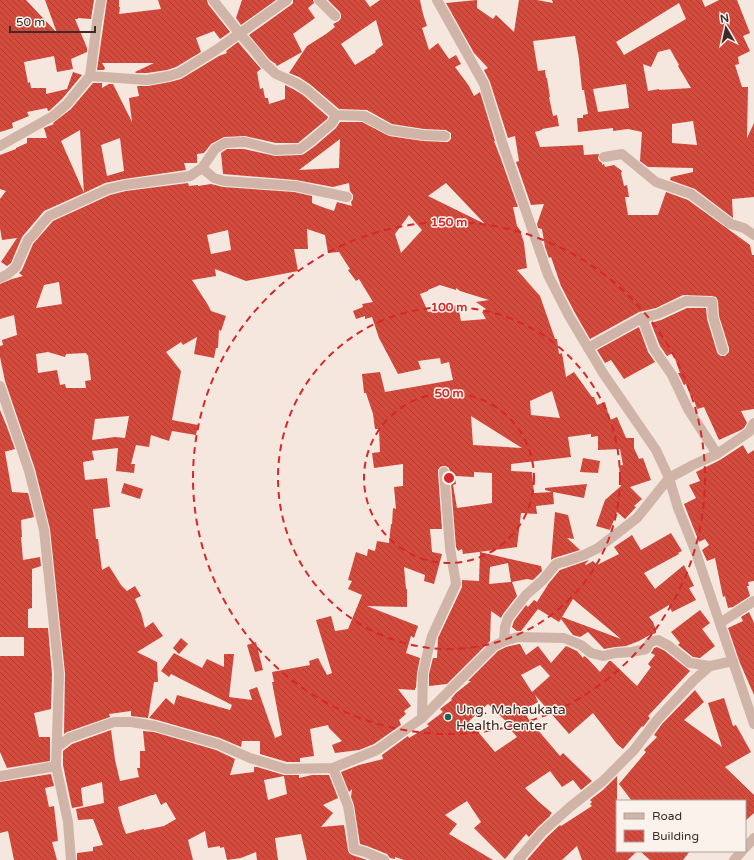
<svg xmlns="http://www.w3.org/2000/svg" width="754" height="860" viewBox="0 0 754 860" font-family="'Varela Round',sans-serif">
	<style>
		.building { fill: url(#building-back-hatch); fill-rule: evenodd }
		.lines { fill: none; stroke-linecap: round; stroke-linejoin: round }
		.minor { stroke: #d0b4a8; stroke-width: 10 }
		.ring { fill: none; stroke: #d62828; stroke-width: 2; stroke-dasharray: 7 5 }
		.poi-dot { fill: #19635c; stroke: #fcf2ec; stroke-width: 1.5 }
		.labels { text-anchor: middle; stroke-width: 3; stroke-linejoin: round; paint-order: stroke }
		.poi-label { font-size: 14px; fill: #3c2c29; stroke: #fcf2ec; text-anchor: start }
		.centre { fill: #d62828; stroke: #fcf2ec; stroke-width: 2 }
		.ring-label { font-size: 12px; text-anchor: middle; font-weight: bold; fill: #d62828; stroke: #fcf2ec; stroke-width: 3; stroke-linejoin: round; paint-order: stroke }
	</style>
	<defs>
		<pattern id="building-back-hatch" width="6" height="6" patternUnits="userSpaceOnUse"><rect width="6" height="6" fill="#d44b3e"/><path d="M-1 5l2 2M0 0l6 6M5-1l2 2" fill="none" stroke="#ad3f34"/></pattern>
	</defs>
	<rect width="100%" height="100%" fill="#f5e7de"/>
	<g class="building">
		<path d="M0 0H26L57 33 45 0H94L91 19 78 18V19H75L87 48V52L71 59 73 69 57 72 54 56 24 62 28 83 30 82 31 88H46V94L67 89 73 72 82 75 62 99 49 111H48L47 108 27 112 29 116 12 123 13 128 0 132Z"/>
		<path d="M107 0H119V7H120L119 14 161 9 158 0H207L208 4 230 32 220 39 214 31 196 38 201 52 176 67 167 70 147 73H136L135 72 154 63H102L105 68 104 70H97Z"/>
		<path d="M242 0H276L241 25 236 18Z"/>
		<path d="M293 0H313L314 3 308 8 315 18 293 34 302 52 277 66 275 63H274L269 59 249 35 291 5 293 3Z"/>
		<path d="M328 0H365L370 7 380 0H420L423 14 427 26 422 28 429 50 438 43 449 59 456 55 461 64 455 67 469 86 474 96 480 92 495 141H494L501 159 518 207H513L517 226 520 230 524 243 527 268 517 270 540 296 555 339H557L559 354 562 353 566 377 574 372 592 397H594L597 405 605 402 610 420 617 417 626 438H634V448L639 459 643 458 651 480 630 487 642 499 634 506 636 507 626 518 625 519 617 512 610 530 596 526 605 500 621 486 619 466 623 465 620 449 598 450V436L591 437V434L568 437 571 457 511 464V471L532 472 534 493 552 492 545 490V488L587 484 584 498 553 492 554 504 536 506 537 514 521 513 517 547 463 554 462 549 458 551 456 547 450 471 449 468 446 466H443L440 467 438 470V473L442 529H430L432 552 442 554 434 584 424 581 425 575 404 567 406 589H407V607L367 606 418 626 414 638 411 636 406 653 420 658 417 673 416 688H415V690L398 689 411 706 404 711 406 714 399 720 401 725 374 744 359 750 335 753 332 745 342 741 329 728 328 725 310 729 314 756 300 758V762H287L260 754V741H242L241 747 220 738 157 720 149 718 166 698 174 705 177 695 230 710 232 705 171 674 169 677 161 671 174 653 202 668 207 659 224 667V654H234L229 697 252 700 249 690 257 687 275 738 282 735 272 682H274L272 672 310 665 309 661 318 658 327 675 332 673 316 620 331 616 335 631 348 629 362 595 348 589 352 581 348 580 356 552 367 556 368 549 375 551 377 541 389 543 391 524H392L393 508 396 509 394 487 403 486V464L374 468 372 453 380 452 379 429H375L373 414 366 393H364L362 374 380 372 385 392 453 380 449 362 441 364 440 358 418 361 421 369 398 374 379 338 372 317 365 319V316L356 319 353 311 363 307 362 304 373 302 359 279 356 281 348 270 350 269 339 252 328 253 325 235 307 229 308 249H294L298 271 246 281 215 269 216 276 192 280 208 305 211 311 226 316 221 331 219 330 218 348H216L214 358 194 354 197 337 183 345 181 342 166 352 181 371 172 420 198 425 196 435 172 431 169 441 151 435 149 447 136 445 131 464H135L134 473 116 471 118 448 92 451 94 460 83 462 85 480 107 478 110 507 93 509 96 539H98L102 570 109 566 121 585 127 591 135 586 141 596 135 599 141 613 145 628 153 622 163 636 137 652 157 662 158 682H154L148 718 131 716V711L109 714 110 717 67 732 64 734 65 673 50 529 35 469 6 384 5 381 0 357V346L3 345 2 340 17 335 14 315 0 319V284L12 279 23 276 19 273 22 270 33 244 53 221 110 195 126 191 188 183 189 186 198 185V186L211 184 223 187 294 192 312 196V203L322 207 334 211 337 202 352 206 351 202 353 199V195L350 191 349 183 333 187 296 180 223 174 221 153 227 149H244L275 156 301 155 304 154 315 146 336 128 340 122H362L389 136 423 141 445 142H448L451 139V133L446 130 424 129 392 124 367 110 339 109 311 85 299 77 289 73 307 46 326 34 335 27 333 24 339 21 341 18V15L340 12ZM376 20 383 45 375 51 376 52 355 65 341 44ZM340 139 339 168 299 170ZM446 183 485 224 428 196ZM409 215 422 230 401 253 395 234ZM228 230 231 250 211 254 207 235ZM59 282 62 304 36 308 44 285ZM440 285 456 290V288L460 291 489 300 476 302 486 309 482 312 486 319 461 321 458 305 450 307V308L428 312 420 294 428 291V290ZM48 352 65 357 66 354 86 353 87 355H88L91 380 85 381 86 388H66L65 384 60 385 57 370 38 373 36 354ZM552 391 560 418 531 415 530 401ZM129 416 125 438 115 437 92 440 95 419ZM471 416 522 448 473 445ZM474 472 492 473V503L457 508 453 485 456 484 455 476 474 477Z"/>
		<path d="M477 0V8L493 19 496 15 514 32 519 0H537L553 3 552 0H702L705 7 719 0H737L750 33 743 36 750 51 738 57 739 64 735 65 742 87H748L747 138 754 123V197L732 199 733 218 695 189 670 180 671 177 693 172V168L648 167 640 161 642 132 628 129 613 131V128L578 132 577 118H583V115L588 114 584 90H582L579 60V59L575 36 533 41 538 71 545 70 546 78H547L549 91 550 97H549L553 116 557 115 559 126 542 129V130L535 132 540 147 583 145 584 155 599 154 598 158 599 161 602 163V165L604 164 605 167 614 165 622 171 621 173 624 186 627 185 629 197H625L628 215H658L666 192 688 200 750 245 752 255H754V409L741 411 747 423 744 428 741 430 719 440 704 407 697 409 693 397H691L686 384 684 385 678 373H680L673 353 667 356 660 346 651 323 661 320 687 308H706L707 319 717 352 718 354 721 356H725L729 352V348L719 316 718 301 716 297 712 296 683 295 656 308 639 312 590 339 575 313 561 286 551 257 549 258 545 247 542 229 538 228 537 224 544 204 531 205 516 162 519 161 515 136 508 138 490 82 484 70 488 68 474 53 446 3ZM679 3 686 19 624 55 616 42ZM670 49 679 65 678 66 691 88 659 90V89L648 91 643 64 651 67 658 52ZM626 84 629 108 598 112 593 89ZM693 121 697 145 672 143V124Z"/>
		<path d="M238 42 261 69 257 72 260 89 263 88 265 98H268L269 104 285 99V85L293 89 303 95 328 117 327 119 298 143H276L245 136 224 137 211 144 204 153 197 154V163H184L186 170 124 179 105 183 84 193 80 130 61 141 84 193 44 211 22 237 11 263 7 266 1 262 17 238 2 240 0 228V199L6 191 0 189V155L16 149V148L27 143V138H47L44 128 54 124 53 123 71 109 93 83H102V88L109 84H113L132 122 129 98 139 96 137 86H148L170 82 181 79 219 56 227 53 226 51ZM120 138 124 171 107 176 101 145Z"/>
		<path d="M639 327 648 352 655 362 624 379 611 360 605 363 597 350Z"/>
		<path d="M0 410 7 427 15 449 4 452H5L12 492 28 493 34 517 21 520 22 537H21L23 560 40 557 41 566 32 569V608L28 609V628H48L52 674 51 709 34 713 39 737H50V761L7 768 0 752V656H24V637H0Z"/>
		<path d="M743 445 748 454 754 450V581L748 582 749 586H747L750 596 733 607 728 608 725 596 723 597 715 558 707 561 702 550 709 545 705 539 699 542 684 504 696 498 689 485 700 481 696 472 720 460Z"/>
		<path d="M583 458 600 461 598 473 580 472Z"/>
		<path d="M124 483 143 489 140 499 121 493Z"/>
		<path d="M555 512 568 515 574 539 567 538 580 550 554 558 551 560Z"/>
		<path d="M671 533 682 551 678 553 679 554 644 573 655 589 684 565 694 586 689 588 696 600 672 612 669 605 649 617 653 622 656 630V633L648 636 639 641 626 646 615 647 604 649 588 632 580 637 573 635 561 619 559 622 538 609 521 631H517L512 627 514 621 526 605 528 607 534 600 537 602 549 583 560 570 589 560 585 564 586 565 593 561 597 565 619 554 614 547 632 535 641 550ZM573 599 621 639 562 617Z"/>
		<path d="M480 552 541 566 542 571 533 580 527 579 512 582 517 596 503 614 501 618 491 611 490 641 447 684 429 686V674L433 658H437L438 638 462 587V580L479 581ZM508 563 511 582 489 584 490 567Z"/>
		<path d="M700 610 710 623 702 629 715 646 700 658 693 657 678 645 680 643 671 632Z"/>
		<path d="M749 612 754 623V695L740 663 728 628 743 621 741 617Z"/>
		<path d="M181 638 188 644 179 654 173 648Z"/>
		<path d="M256 642 263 670 255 672 247 645Z"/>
		<path d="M519 644H520L526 655 538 646 551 663 566 646 577 651 583 658 584 656 587 658 600 672 609 661H611L637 686 651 667 648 664 655 655 651 653 654 648 657 647 665 651 690 671 648 716 650 718 643 727 642 726 623 749 617 744 593 713 569 734 535 695 538 702 524 710 526 713H525L535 730 537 729 560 756 563 753 592 781 581 790 573 780 562 787 550 771 525 788 539 802 552 813 550 815V816L538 827 529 837 526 834 505 859 474 828 481 822 467 801 445 815 457 824 449 834 493 860H404L395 857V859L390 858 387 854 367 846 360 844 354 805 351 797 352 789 349 792 341 772 359 765 383 759 382 755 408 736 409 738 429 726 427 724 443 712 440 709 452 700 451 699 456 693 471 681H468L498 651 506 647ZM540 665 550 676 532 692 521 675ZM488 704 513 728 511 730 517 737 495 752 469 721Z"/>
		<path d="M695 690 704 702 684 720 722 747 708 703 724 698 733 726 736 725 751 752 725 767 754 795V813L745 821V801H632L619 784 646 752 644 750 657 737 654 735 662 724Z"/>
		<path d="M111 730 115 760 120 781 139 777 137 768H140V751H145L143 731 154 732 216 750 235 759 230 775 254 772V767H257L284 775H299V778L312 775H329L338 798 323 805 333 813 321 827 344 825 348 850 349 853 352 855 367 860H307L301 834 275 838 278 860H257L256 852 241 858 227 860 224 847 220 848V846L208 848 205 831 188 840 193 860H77V853L93 851V847L103 845 93 819 78 820 76 809 104 803 102 782 81 788 83 806 72 808 63 765V751L72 744ZM284 776 287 794 268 800 264 780ZM156 794 161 805 166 802 176 819 164 826 144 830V829L126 834 122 823 118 807 152 795H153Z"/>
		<path d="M51 774 54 786 45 788 49 807 54 806 58 841 52 842 57 860H14L8 831 0 833V782Z"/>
		<path d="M617 776V851H637L628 860H582L577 846 562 860H527L547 837 560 825 561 826 592 806 590 804 592 802 590 800 603 790Z"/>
		<path d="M640 851H690L683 860H650Z"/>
	</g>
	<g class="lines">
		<g class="minor">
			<path d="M213 0 240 34 254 50 264 63 276 74 296 83 307 90 336 115 364 116 390 130 423 135 445 136"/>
			<path d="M319 0 335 16"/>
			<path d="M437 0 484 84 503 145 548 275 569 316 603 373 656 450 669 478 678 508 695 550 754 724"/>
			<path d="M90 76 97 22 101 0"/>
			<path d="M0 146 53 116 67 104 90 76 147 80 169 76 179 73 216 50 287 0"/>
			<path d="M604 157 622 154 656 182 691 194 731 224 744 228 754 235"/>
			<path d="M202 168 214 178 224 181 295 186 347 197"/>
			<path d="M0 278 8 274 16 267 28 240 34 234 40 226 49 216 60 211 108 189 125 185 177 178 190 176 202 168 215 149 225 143 245 142 275 150 300 149 311 141 332 123 336 115"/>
			<path d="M642 318 654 349 672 375 688 409 717 454"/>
			<path d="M588 348 642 318 658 314 686 301 712 302 713 317 723 350"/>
			<path d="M0 386 29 471 44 530 59 674 56 766 68 822 71 860"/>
			<path d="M720 623 754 601"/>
			<path d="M504 641 505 627 508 618 526 595 543 580 556 564 567 561 584 555 598 548 637 518 669 478 693 465 717 454 749 432 754 423"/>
			<path d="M422 718 423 673 428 651 432 636 456 584 450 548 444 472"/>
			<path d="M57 747 69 738 114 722H131L155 726 218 744 250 758 286 769 333 768 377 750 422 718 494 646 504 641 518 637 564 638 581 645 591 653 603 656 616 653 632 652 646 649 650 642 658 640 669 646 680 655 690 663 710 666 733 661"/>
			<path d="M333 768 348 806 352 831 354 849 365 852 384 860"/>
			<path d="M0 776 56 766"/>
			<path d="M745 848 754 838"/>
			<path d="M518 860 542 832 570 807 603 781 634 750 657 720 693 681 710 666"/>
			<path d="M734 860 742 851"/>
		</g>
	</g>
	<g class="ring">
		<circle cx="449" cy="478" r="85"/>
		<circle cx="449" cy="478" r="171"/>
		<circle cx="449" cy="478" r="256"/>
	</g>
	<circle class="poi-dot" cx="448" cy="717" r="4"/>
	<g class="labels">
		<g class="poi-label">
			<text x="456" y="714">Ung. Mahaukata<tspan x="456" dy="16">Health Center</tspan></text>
		</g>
	</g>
	<circle cx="449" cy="478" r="6" class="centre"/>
	<g class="ring-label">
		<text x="449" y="226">150 m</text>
		<text x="449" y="311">100 m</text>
		<text x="449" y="397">50 m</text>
	</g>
	<rect x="616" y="800" width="130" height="52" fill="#fcf2ec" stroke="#afa39e"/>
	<rect x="624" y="813" width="20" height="6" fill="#d0b4a8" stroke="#afa39e"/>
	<text x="652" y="820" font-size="12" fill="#3c2c29">Road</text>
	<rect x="624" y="830" width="20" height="12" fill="url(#building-back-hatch)" stroke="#afa39e"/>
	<text x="652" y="840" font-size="12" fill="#3c2c29">Building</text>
	<g transform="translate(726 28) rotate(351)" stroke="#fcf2ec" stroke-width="3" paint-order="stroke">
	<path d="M0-3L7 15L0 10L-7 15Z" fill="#3c2c29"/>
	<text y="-6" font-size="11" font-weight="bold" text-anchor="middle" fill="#3c2c29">N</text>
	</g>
	<path d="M10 26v6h85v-6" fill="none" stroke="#3c2c29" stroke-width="2"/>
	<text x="16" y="26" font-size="12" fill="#3c2c29" stroke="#fcf2ec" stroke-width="3" paint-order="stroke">50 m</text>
</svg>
